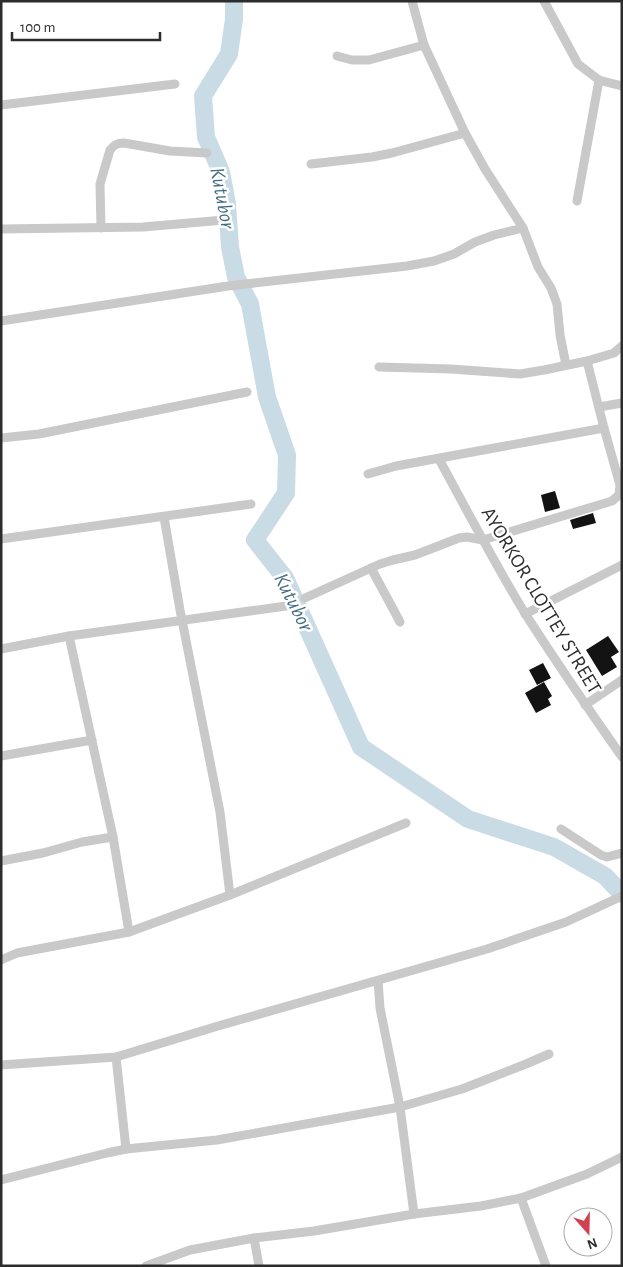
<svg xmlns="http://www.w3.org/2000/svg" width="623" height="1267" viewBox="0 0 623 1267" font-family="'Alegreya Sans',sans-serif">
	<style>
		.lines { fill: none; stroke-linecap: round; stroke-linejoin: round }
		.river { stroke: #c9dce6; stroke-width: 18 }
		.building { fill: #131313 }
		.street { stroke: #c9c9c9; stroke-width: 9 }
		.labels { text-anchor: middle; stroke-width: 5; stroke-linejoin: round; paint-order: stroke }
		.street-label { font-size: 20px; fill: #2c2c2c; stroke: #fff }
		.water-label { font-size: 21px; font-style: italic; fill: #446e83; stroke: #fff }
	</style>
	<rect width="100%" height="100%" fill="#fff"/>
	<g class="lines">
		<path class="river" d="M234 1V19L229 54 203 96 206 137 221 172 227 204 230 247 236 277 250 304 267 397 287 455 286 493 255 540 285 578 361 747 468 819 554 847 605 876 622 894"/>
	</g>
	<g class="building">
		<path d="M555 491 560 508 545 512 541 495Z"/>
		<path d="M593 513 596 523 573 529 570 520Z"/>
		<path d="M608 636 619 652 611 657 617 667 602 676 586 650Z"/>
		<path d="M543 663 551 678 537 685 529 670Z"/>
		<path d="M544 682 552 696 548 699 551 705 536 713 525 693Z"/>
	</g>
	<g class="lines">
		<g class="street">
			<path d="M412 1 424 45 465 133 485 169 523 228 538 267 551 288 557 304 560 335 566 365"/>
			<path d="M544 1 578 64 599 80 610 83 622 86"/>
			<path d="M337 56 352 60H369L424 45"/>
			<path d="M1 105 175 84"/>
			<path d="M311 164 372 157 392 153 465 133"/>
			<path d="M577 201 599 80"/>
			<path d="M101 228 100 184 110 150C114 145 117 143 124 143L170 151 207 153"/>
			<path d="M1 229 143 227 224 220"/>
			<path d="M1 321 228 286 407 266 434 261 454 254 475 242 494 235 523 228"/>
			<path d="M379 367 451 369 520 374 544 370 587 361 614 353 622 346"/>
			<path d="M599 407 622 403"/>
			<path d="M1 438 39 434 247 392"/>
			<path d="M439 459C467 511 495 564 526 615 557 663 589 710 622 757"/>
			<path d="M368 474 396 466 604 428"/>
			<path d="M164 517 180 610 220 812 230 895"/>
			<path d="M1 539 251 504"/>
			<path d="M371 568 400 622"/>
			<path d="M305 598 380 564 393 560 415 555 459 538 467 537 483 540 612 501 619 495 620 485 604 428 587 361"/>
			<path d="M525 614 622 565"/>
			<path d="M69 636 113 837 129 932"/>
			<path d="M1 649 69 636 286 606"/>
			<path d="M585 705 622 680"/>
			<path d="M1 756 92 740"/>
			<path d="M561 829 601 855 607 857 622 853"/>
			<path d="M1 861 43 853 82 842 113 837"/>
			<path d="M1 960 17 953 129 932 230 895 406 823"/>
			<path d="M378 981 380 1008 400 1107 414 1214"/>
			<path d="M116 1057 126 1149"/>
			<path d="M1 1065 116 1057 218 1026 487 949 566 922 622 896"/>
			<path d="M1 1180 107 1153 126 1149 217 1140 400 1107 462 1089 526 1064 549 1054"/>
			<path d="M521 1198 546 1266"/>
			<path d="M254 1238 259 1266"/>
			<path d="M146 1266 190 1250 254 1238 314 1231 414 1214 481 1206 521 1198 587 1174 622 1157"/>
		</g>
	</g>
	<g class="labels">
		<g class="street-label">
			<text transform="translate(542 600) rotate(59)" y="7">AYORKOR CLOTTEY STREET</text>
		</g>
		<g class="water-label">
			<text transform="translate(223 198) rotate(79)" y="7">Kutubor</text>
			<text transform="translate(294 602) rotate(63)" y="7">Kutubor</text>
		</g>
	</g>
	<rect width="623" height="1267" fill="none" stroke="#2c2c2c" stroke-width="5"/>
	<g transform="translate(588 1232) rotate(160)"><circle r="24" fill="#ffffff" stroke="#ababab"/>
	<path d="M0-4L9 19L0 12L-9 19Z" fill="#cf4254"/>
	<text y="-8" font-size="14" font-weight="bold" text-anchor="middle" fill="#2c2c2c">N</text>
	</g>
	<path d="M12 32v8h148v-8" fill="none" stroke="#2c2c2c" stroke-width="2.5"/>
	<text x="20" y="32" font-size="15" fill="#2c2c2c" stroke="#ffffff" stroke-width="4" paint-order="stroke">100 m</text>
</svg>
